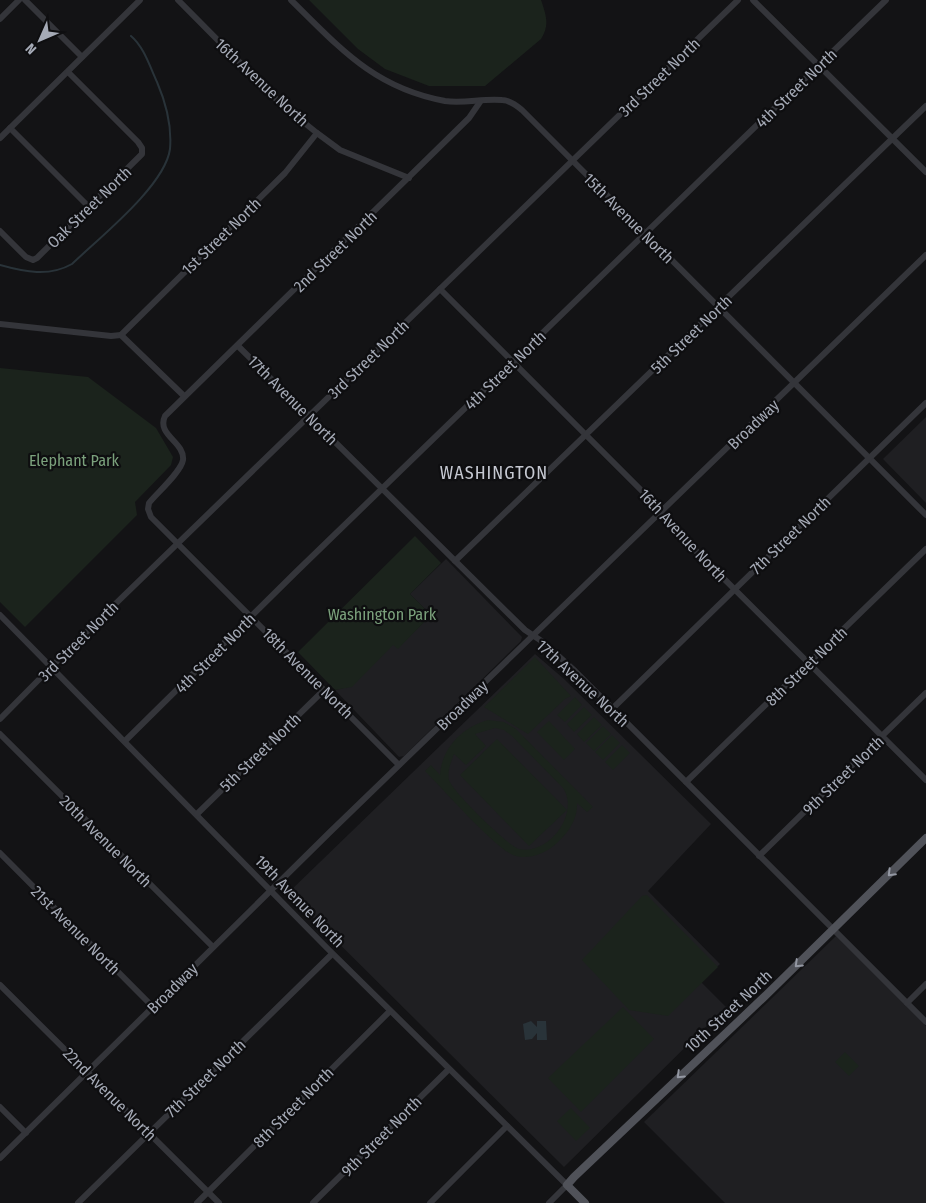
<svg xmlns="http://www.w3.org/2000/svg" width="926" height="1203" viewBox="0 0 926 1203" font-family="'Fira Sans Condensed',sans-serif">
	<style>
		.built { fill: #1f1f22 }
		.green { fill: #1b231c; fill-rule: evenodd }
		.water { fill: #293339 }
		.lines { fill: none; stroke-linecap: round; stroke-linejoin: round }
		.stream { stroke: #293339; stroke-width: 2 }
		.minor { stroke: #34353a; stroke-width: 6 }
		.major { stroke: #505259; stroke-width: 8 }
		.oneway { stroke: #9498a3 }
		.labels { text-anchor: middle; stroke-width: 4.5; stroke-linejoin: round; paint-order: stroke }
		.street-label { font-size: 16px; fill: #a5aab6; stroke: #0e0e10 }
		.park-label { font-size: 16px; fill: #7ba17c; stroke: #0e0e10 }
		.neighbourhood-label { font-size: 18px; letter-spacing: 1px; fill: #c6c9d2; stroke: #0e0e10 }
	</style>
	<rect width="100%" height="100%" fill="#131315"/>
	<g class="built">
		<path d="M926 417V503L883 459Z"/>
		<path d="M446 559 522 637 521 641 404 756 399 757 335 690 352 686 393 644 398 648 431 615 410 594Z"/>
		<path d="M535 654 564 679 711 824 648 891 720 964 701 982 726 1007 564 1167 288 893Z"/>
		<path d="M836 936 926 1026V1203H725L644 1122Z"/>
	</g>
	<g class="green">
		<path d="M309 0H541C546 15 550 25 541 39L485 86H429L385 69 358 49Z"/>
		<path d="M0 368 88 377 156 428 173 457 171 465 135 502 137 515 25 627 0 602Z"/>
		<path d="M415 536 441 563 410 594 431 615 398 649 393 645 352 687 335 690 298 652Z"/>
		<path d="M535 657 571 696 565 699 528 734 484 707Z"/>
		<path d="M575 697 582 705 565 722 557 715Z"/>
		<path d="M584 707 592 715 574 732 567 724Z"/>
		<path d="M594 717 602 725 584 742 577 734Z"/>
		<path d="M488 720 504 722 516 729 593 807 587 812 577 803C578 818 569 832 558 842 547 853 528 861 513 855 495 848 442 788 425 771L431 765 440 775C442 747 463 727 488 720ZM495 728 504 730 512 736 563 788C580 813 549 856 519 849 508 846 452 791 449 780 447 771 451 762 454 754L466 765 486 746 475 734Z"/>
		<path d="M549 721 575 749 564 760 537 732Z"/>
		<path d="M603 726 611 734 594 751 586 743Z"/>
		<path d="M612 735 620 743 603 760 595 752Z"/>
		<path d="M497 739 567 810 529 846 460 775Z"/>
		<path d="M622 745 630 753 613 770 605 762Z"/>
		<path d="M647 895 718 967 668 1016 629 1010 582 960 642 896Z"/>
		<path d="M623 1007 654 1039 581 1112 548 1078Z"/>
		<path d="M845 1052 859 1066 849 1076 835 1062Z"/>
		<path d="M571 1108 590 1128 576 1141 557 1121Z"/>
	</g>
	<path class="water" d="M531 1021 537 1027V1021H546L547 1040H537V1033L532 1039 525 1040 523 1024Z"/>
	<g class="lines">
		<path class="stream" d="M0 265C25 272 49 277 72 264 99 238 165 186 170 149 172 126 166 103 157 82 150 67 144 47 131 36"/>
		<g class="minor">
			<path d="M25 0 82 57"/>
			<path d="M178 0 281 104 317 133 340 150 409 178"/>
			<path d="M291 0C340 48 374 88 445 101 464 104 483 98 502 100 510 100 517 106 522 110L926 515"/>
			<path d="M753 0 926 172"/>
			<path d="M0 19 19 0"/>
			<path d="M10 128 89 207"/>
			<path d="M0 138 140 0"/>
			<path d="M0 231 26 257 33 260 37 258 142 154V148L138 142 68 72"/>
			<path d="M440 289 655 504 667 522 926 780"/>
			<path d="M0 324 111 336 121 335"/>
			<path d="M121 335 285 173 317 133"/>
			<path d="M121 335 184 396"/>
			<path d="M238 346 525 630 543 642 575 671 926 1022"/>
			<path d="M455 561 926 106"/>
			<path d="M0 615 326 947 567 1185 549 1203"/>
			<path d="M612 709 926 403"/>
			<path d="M0 719 73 645 738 0"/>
			<path d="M0 734 213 947"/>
			<path d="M125 741 295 573 886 0"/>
			<path d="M399 765 151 517 148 509 149 503C157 493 181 472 183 460 185 442 156 435 165 416L469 118 480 102"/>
			<path d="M686 782 926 549"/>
			<path d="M197 814 324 690"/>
			<path d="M0 853 153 1007"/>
			<path d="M759 856 926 693"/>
			<path d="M0 985 219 1203"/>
			<path d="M907 1003 926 984"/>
			<path d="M0 1107 26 1133"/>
			<path d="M0 1158 329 833 926 255"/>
			<path d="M78 1203 332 954"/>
			<path d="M197 1203 390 1011"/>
			<path d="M313 1203 449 1069"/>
			<path d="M430 1203 507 1126"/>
		</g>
		<path class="major" d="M585 1203 567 1185 574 1177 763 998 926 838"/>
	</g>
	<defs><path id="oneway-chevron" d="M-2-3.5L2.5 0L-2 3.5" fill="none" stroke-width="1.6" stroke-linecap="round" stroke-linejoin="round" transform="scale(1.25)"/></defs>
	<g class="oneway">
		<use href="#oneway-chevron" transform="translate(891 873) rotate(135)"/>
		<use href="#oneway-chevron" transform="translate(798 964) rotate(136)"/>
		<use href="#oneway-chevron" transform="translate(680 1075) rotate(136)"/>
	</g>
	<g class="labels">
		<g class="street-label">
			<text transform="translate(659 77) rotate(-44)" y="6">3rd Street North</text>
			<text transform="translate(262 82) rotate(43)" y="6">16th Avenue North</text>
			<text transform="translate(796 88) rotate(-44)" y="6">4th Street North</text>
			<text transform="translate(89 207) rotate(-44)" y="6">Oak Street North</text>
			<text transform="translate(629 218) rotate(45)" y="6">15th Avenue North</text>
			<text transform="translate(221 236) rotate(-44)" y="6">1st Street North</text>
			<text transform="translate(335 251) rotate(-44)" y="6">2nd Street North</text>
			<text transform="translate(691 334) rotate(-44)" y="6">5th Street North</text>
			<text transform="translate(368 359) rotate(-44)" y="6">3rd Street North</text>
			<text transform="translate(505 370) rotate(-44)" y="6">4th Street North</text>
			<text transform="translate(293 400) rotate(45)" y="6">17th Avenue North</text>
			<text transform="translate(753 424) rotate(-44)" y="6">Broadway</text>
			<text transform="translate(683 535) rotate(47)" y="6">16th Avenue North</text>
			<text transform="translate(790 535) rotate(-44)" y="6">7th Street North</text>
			<text transform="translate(78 641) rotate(-45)" y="6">3rd Street North</text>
			<text transform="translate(215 653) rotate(-45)" y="6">4th Street North</text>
			<text transform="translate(806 666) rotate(-44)" y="6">8th Street North</text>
			<text transform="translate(308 673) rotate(45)" y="6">18th Avenue North</text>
			<text transform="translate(583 683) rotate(43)" y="6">17th Avenue North</text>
			<text transform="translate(462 705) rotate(-44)" y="6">Broadway</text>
			<text transform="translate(260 752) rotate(-44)" y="6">5th Street North</text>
			<text transform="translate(843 775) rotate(-44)" y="6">9th Street North</text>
			<text transform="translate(106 841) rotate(45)" y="6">20th Avenue North</text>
			<text transform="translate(300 901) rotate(46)" y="6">19th Avenue North</text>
			<text transform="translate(76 930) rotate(45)" y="6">21st Avenue North</text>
			<text transform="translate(172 988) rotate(-45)" y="6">Broadway</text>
			<text transform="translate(728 1011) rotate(-43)" y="6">10th Street North</text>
			<text transform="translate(205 1078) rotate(-44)" y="6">7th Street North</text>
			<text transform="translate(110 1094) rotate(45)" y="6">22nd Avenue North</text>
			<text transform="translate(293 1107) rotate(-45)" y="6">8th Street North</text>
			<text transform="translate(381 1136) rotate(-45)" y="6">9th Street North</text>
		</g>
		<g class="park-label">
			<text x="74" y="466">Elephant Park</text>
			<text x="382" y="620">Washington Park</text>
		</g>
		<g class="neighbourhood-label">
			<text x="494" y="479">WASHINGTON</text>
		</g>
	</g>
	<g transform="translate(40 40) rotate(225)" stroke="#0e0e10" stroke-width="4" paint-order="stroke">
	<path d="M0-4L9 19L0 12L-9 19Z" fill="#a5aab6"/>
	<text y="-8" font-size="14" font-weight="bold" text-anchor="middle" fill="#a5aab6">N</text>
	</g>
</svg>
